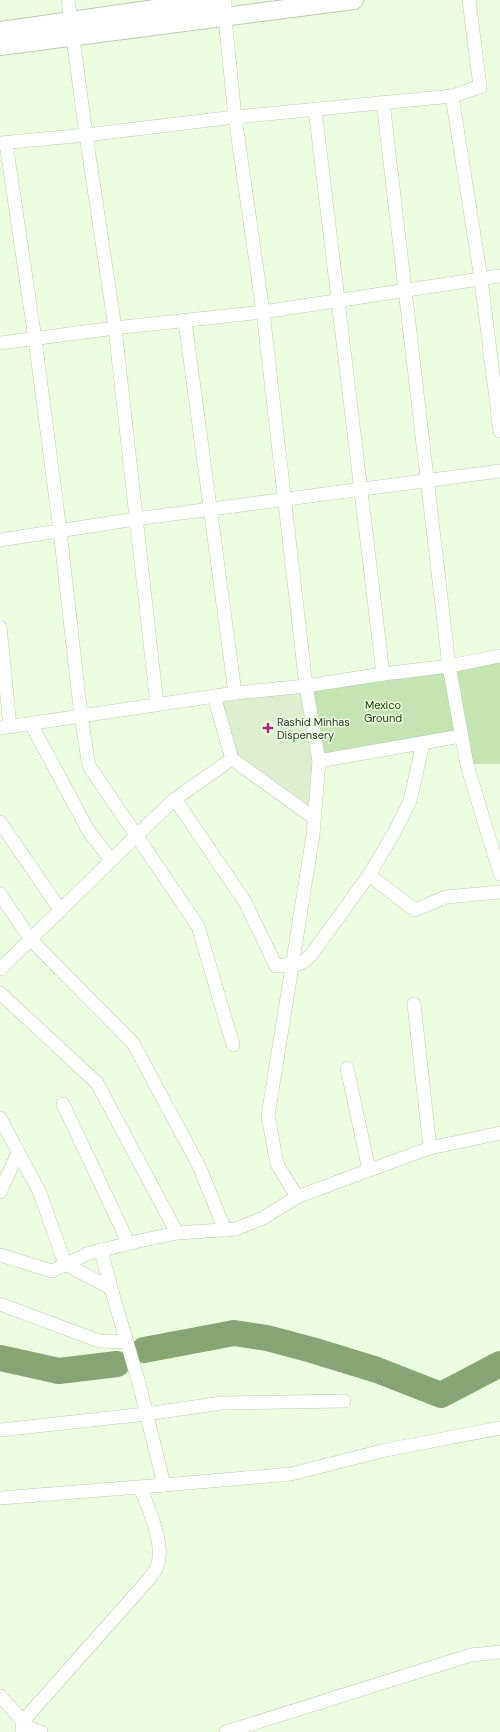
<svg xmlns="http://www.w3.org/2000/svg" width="500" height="1732" viewBox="0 0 500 1732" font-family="'DM Sans',sans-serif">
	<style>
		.built { fill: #dcf0d0 }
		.green { fill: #c6e3b3 }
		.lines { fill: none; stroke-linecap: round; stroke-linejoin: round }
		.river { stroke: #87a574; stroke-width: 26 }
		.minor-casing { stroke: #bcccb2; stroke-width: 14 }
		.secondary-casing { stroke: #bcccb2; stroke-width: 20 }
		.minor { stroke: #fff; stroke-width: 13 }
		.secondary { stroke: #fff; stroke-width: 18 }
		.poi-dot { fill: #a62b7f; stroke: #ecfde2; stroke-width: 1.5 }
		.labels { text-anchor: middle; stroke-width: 3; stroke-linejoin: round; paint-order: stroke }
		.park-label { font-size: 11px; fill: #183400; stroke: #ecfde2 }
		.poi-label { font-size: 11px; fill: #32392e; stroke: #ecfde2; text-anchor: start }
	</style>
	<rect width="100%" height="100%" fill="#ecfde2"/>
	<path class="built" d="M305 687 319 761 314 818 232 759 214 697Z"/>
	<g class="green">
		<path d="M500 658V764H468L450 667Z"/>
		<path d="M448 667 459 735 319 757 305 687Z"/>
	</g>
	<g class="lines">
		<g class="river">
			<path d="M144 1350 234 1333 267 1338 312 1350 377 1370 441 1395 500 1364"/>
			<path d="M0 1358 59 1371 117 1364"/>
		</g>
		<g class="minor-casing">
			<g id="minor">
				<path d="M68 0 86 135 115 328 157 705"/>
				<path d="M225 0V18L235 117 263 312 306 686 319 761 313 835 268 1116 277 1164 297 1197"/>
				<path d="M452 96 481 279 500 431"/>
				<path d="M383 102 449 666 467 765 500 874"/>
				<path d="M315 109 383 674"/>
				<path d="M0 143 86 135 235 117 452 96 480 87 469 0"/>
				<path d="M6 143 35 339 60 531 81 716 89 766 198 926 233 1045"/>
				<path d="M185 321 235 693"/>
				<path d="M0 343 115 328 263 312 500 276"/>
				<path d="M0 540 135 519 500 471"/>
				<path d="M0 627 10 727"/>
				<path d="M214 696 232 759 314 818"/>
				<path d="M31 724 88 830 111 860"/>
				<path d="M0 728 235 693 306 686 383 674 449 666 500 656"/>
				<path d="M319 761 461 736"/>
				<path d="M175 799 245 902 276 966 302 963 311 955 369 875 394 833 410 801 423 743"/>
				<path d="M0 822 61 911"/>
				<path d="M369 875 415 910 446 897 500 892"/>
				<path d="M0 894 31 940 133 1043 199 1166 225 1230"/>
				<path d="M0 969 136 836 175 799 232 759"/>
				<path d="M0 993 97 1083 177 1233"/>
				<path d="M414 1004 430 1148"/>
				<path d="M347 1068 369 1170"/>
				<path d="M63 1104 129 1244"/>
				<path d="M0 1118 40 1193 65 1264 111 1288"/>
				<path d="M0 1192 18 1153"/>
				<path d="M0 1255 52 1271 89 1253 139 1241 177 1233 236 1229 263 1218 297 1197 364 1172 430 1148 500 1133"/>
				<path d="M0 1304 99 1341 127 1342"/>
				<path d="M0 1430 146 1414 222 1403 344 1401"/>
				<path d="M164 1485 291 1474 386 1450 500 1428"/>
				<path d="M0 1498 164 1485 140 1387 111 1288 101 1250"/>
				<path d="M0 1696 23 1721 22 1732"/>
				<path d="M23 1721 149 1579C151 1576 154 1572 156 1569 167 1547 148 1508 140 1487"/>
				<path d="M23 1725 41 1732"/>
				<path d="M226 1732 471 1655 500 1652"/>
			</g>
		</g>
		<g class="secondary-casing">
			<g id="secondary">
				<path d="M0 31 218 0"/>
				<path d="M0 46 354 0"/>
			</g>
		</g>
		<use href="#minor" class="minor"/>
		<use href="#secondary" class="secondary"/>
	</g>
	<path class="poi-dot" d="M266 722h4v4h4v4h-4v4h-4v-4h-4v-4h4z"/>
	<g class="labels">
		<g class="park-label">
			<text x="383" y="709">Mexico<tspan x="383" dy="13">Ground</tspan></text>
		</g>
		<g class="poi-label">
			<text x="277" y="726">Rashid Minhas<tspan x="277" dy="13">Dispensery</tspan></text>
		</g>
	</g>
</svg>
